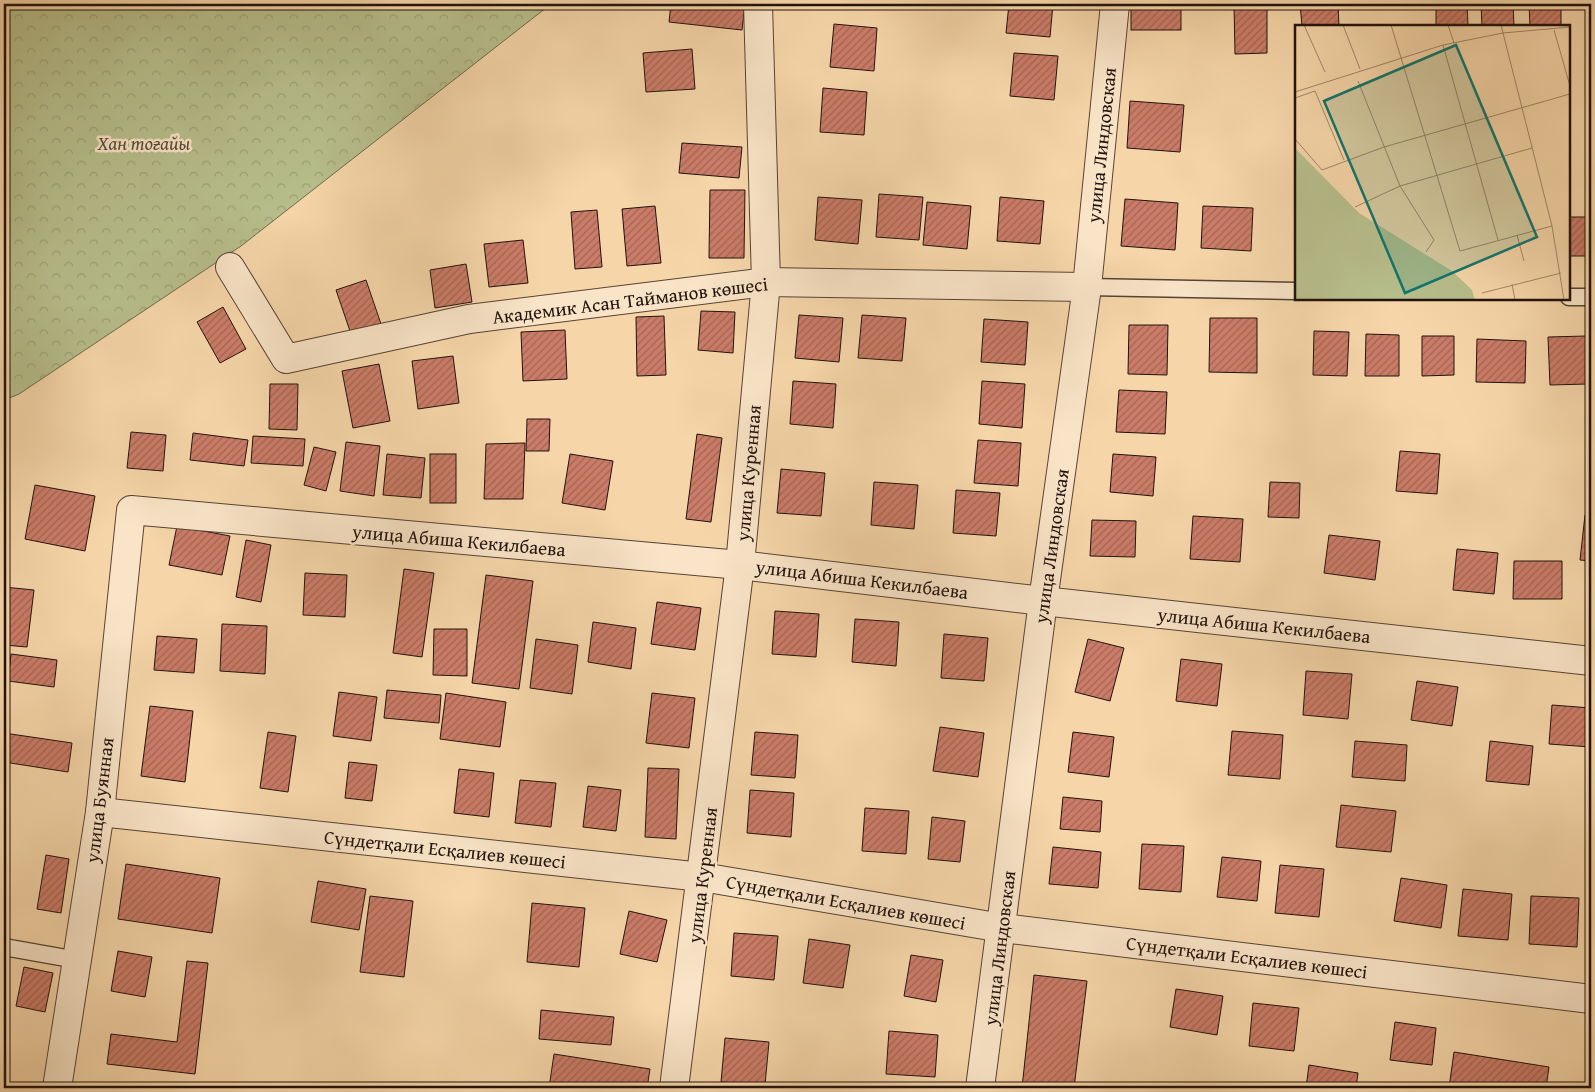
<svg xmlns="http://www.w3.org/2000/svg" width="1595" height="1092" viewBox="0 0 1595 1092" font-family="'Gentium Book Plus',serif">
	<style>
		.forest { fill: url(#forest-crowns); stroke: #6c684c }
		.building { fill: url(#building-hatch); stroke: #21120d }
		.lines { fill: none; stroke-linecap: round; stroke-linejoin: round }
		.service-casing { stroke: #564334; stroke-width: 19 }
		.minor-casing { stroke: #564334; stroke-width: 30 }
		.service { stroke: #f9e4c7; stroke-width: 16 }
		.minor { stroke: #f9e4c7; stroke-width: 28 }
		.labels { text-anchor: middle; stroke-width: 5; stroke-linejoin: round; paint-order: stroke }
		.park-label { font-size: 19px; font-style: italic; fill: #564f39; stroke: #f9e4c7 }
		.street-label { font-size: 19px; fill: #21120d; stroke: #f9e4c7 }
		.inset-road { fill: none; stroke: #a1886b; stroke-width: 1 }
		.view { fill: #0f766e; fill-opacity: 0.15; stroke: #0f766e; stroke-width: 2.5 }
		.inset-edge { fill: none; stroke: #21120d; stroke-width: 2.5 }
	</style>
	<defs>
		<pattern id="forest-crowns" width="20" height="18" patternUnits="userSpaceOnUse" patternTransform="scale(1.25)"><rect width="20" height="18" fill="#b7bf8c"/><path d="M2 6a3 3 0 1 1 6 0M12 15a3 3 0 1 1 6 0" fill="none" stroke="#9da378"/></pattern>
		<pattern id="building-hatch" width="6" height="6" patternUnits="userSpaceOnUse" patternTransform="scale(1.25)"><rect width="6" height="6" fill="#cb7c68"/><path d="M-1 1l2-2M0 6l6-6M5 7l2-2" fill="none" stroke="#a46454"/></pattern>
	</defs>
	<rect width="100%" height="100%" fill="#f6d6a9"/>
	<filter id="stains"><feTurbulence type="fractalNoise" baseFrequency=".004" numOctaves="4"/><feColorMatrix values="0 0 0 0 .2 0 0 0 0 .09 0 0 0 0 .02 0 0 0 .5 -.17"/></filter>
	<radialGradient id="worn" r=".72"><stop offset=".6" stop-color="#630" stop-opacity="0"/><stop offset="1" stop-color="#630" stop-opacity=".3"/></radialGradient>
	<path class="forest" d="M4 4H551L241 246 19 394 4 400Z"/>
	<g class="building">
		<path d="M671 4H745L742 30 669 22Z"/>
		<path d="M1009 4H1053L1050 37 1006 33Z"/>
		<rect x="1131" y="4" width="50" height="26"/>
		<path d="M1234 4H1267V53L1235 54Z"/>
		<path d="M1300 4H1338L1339 26H1302Z"/>
		<path d="M1436 4H1467L1468 26H1436Z"/>
		<path d="M1481 4H1513L1514 26H1482Z"/>
		<path d="M1529 4H1561V26H1530Z"/>
		<path d="M834 24 877 28 874 71 830 67Z"/>
		<path d="M692 49 695 89 646 92 643 53Z"/>
		<path d="M1014 53 1058 56 1054 100 1010 96Z"/>
		<path d="M823 88 867 92 864 135 820 132Z"/>
		<path d="M1130 101 1184 105 1180 152 1127 148Z"/>
		<path d="M682 143 742 147 739 178 679 173Z"/>
		<path d="M710 190H745L744 258H709Z"/>
		<path d="M879 194 923 197 919 240 876 237Z"/>
		<path d="M818 197 862 200 858 244 815 240Z"/>
		<path d="M1000 197 1044 201 1040 244 997 241Z"/>
		<path d="M1125 199 1178 203 1175 250 1121 246Z"/>
		<path d="M927 202 971 206 967 249 923 245Z"/>
		<path d="M655 206 661 263 627 266 622 209Z"/>
		<path d="M1203 206 1253 208 1251 251 1201 248Z"/>
		<path d="M597 210 602 267 575 269 571 212Z"/>
		<rect x="1569" y="217" width="22" height="39"/>
		<path d="M523 240 528 283 489 287 484 244Z"/>
		<path d="M466 264 472 302 435 308 430 270Z"/>
		<path d="M366 280 381 324 351 334 336 290Z"/>
		<path d="M223 307 246 349 220 363 197 322Z"/>
		<path d="M701 311 735 312 733 353 698 350Z"/>
		<path d="M799 315 843 318 839 362 795 358Z"/>
		<path d="M862 315 906 318 902 361 858 358Z"/>
		<path d="M664 316 666 375 637 376 636 317Z"/>
		<path d="M1210 318H1257V373L1209 372Z"/>
		<path d="M984 319 1028 322 1025 365 981 362Z"/>
		<path d="M1129 325H1168L1167 375 1128 374Z"/>
		<path d="M565 330 567 379 523 381 521 332Z"/>
		<path d="M1314 331 1349 332 1347 376 1313 375Z"/>
		<path d="M1366 334 1399 335V376H1365Z"/>
		<path d="M1422 336H1454V375L1422 376Z"/>
		<path d="M1586 336 1588 384 1550 385 1548 337Z"/>
		<path d="M1477 339 1526 341 1525 383 1476 382Z"/>
		<path d="M453 356 459 403 418 409 412 361Z"/>
		<path d="M379 364 390 421 353 428 342 371Z"/>
		<path d="M793 381 836 384 833 428 790 424Z"/>
		<path d="M982 381 1025 384 1022 428 979 424Z"/>
		<path d="M270 384H298L297 430 269 429Z"/>
		<path d="M1119 390 1167 392 1165 434 1116 432Z"/>
		<path d="M527 419H550L549 451H526Z"/>
		<path d="M131 432 166 435 163 471 127 468Z"/>
		<path d="M193 433 248 440 244 466 190 460Z"/>
		<path d="M697 434 722 438 711 522 686 519Z"/>
		<path d="M253 436 305 439 303 466 251 463Z"/>
		<path d="M1591 438V482H1588Z"/>
		<path d="M978 440 1021 443 1018 486 974 483Z"/>
		<path d="M346 442 380 446 374 496 340 491Z"/>
		<path d="M525 443 523 499H484L486 444Z"/>
		<path d="M314 447 336 452 326 491 304 485Z"/>
		<path d="M1400 451 1440 454 1437 494 1396 491Z"/>
		<path d="M387 454 425 458 421 498 383 495Z"/>
		<rect x="430" y="454" width="26" height="49"/>
		<path d="M570 454 613 461 605 510 562 503Z"/>
		<path d="M1113 454 1156 457 1153 496 1110 492Z"/>
		<path d="M781 469 825 473 821 516 777 513Z"/>
		<path d="M874 482 918 485 914 529 871 525Z"/>
		<path d="M1270 482 1300 483 1299 518 1268 517Z"/>
		<path d="M35 485 95 496 85 551 25 539Z"/>
		<path d="M956 490 1000 493 996 536 953 533Z"/>
		<path d="M1585 515 1591 516V561L1580 560Z"/>
		<path d="M1193 516 1243 519 1240 562 1190 559Z"/>
		<path d="M1092 520 1136 521 1135 557 1090 556Z"/>
		<path d="M177 526 230 536 222 575 169 565Z"/>
		<path d="M1329 535 1380 541 1375 580 1324 573Z"/>
		<path d="M246 540 271 545 261 602 236 597Z"/>
		<path d="M1457 549 1498 553 1494 594 1453 590Z"/>
		<path d="M1514 561H1562V599H1513Z"/>
		<path d="M404 569 434 573 422 657 393 653Z"/>
		<path d="M305 573 347 575 345 617 303 615Z"/>
		<path d="M486 575 533 581 519 689 472 683Z"/>
		<path d="M4 587 34 590 27 647 4 645Z"/>
		<path d="M657 602 701 608 695 650 651 644Z"/>
		<path d="M775 611 819 614 816 657 772 654Z"/>
		<path d="M855 619 899 622 896 666 852 662Z"/>
		<path d="M593 622 636 628 631 669 588 662Z"/>
		<path d="M222 624 267 626 265 674 220 671Z"/>
		<path d="M434 629H467V676L433 675Z"/>
		<path d="M944 634 988 638 984 681 941 678Z"/>
		<path d="M157 636 197 639 194 673 154 670Z"/>
		<path d="M536 639 578 645 572 694 530 688Z"/>
		<path d="M1088 639 1124 648 1110 701 1075 692Z"/>
		<path d="M11 654 57 660 54 687 8 681Z"/>
		<path d="M1181 659 1222 664 1217 706 1176 701Z"/>
		<path d="M1306 671 1352 674 1348 719 1303 715Z"/>
		<path d="M1417 681 1458 687 1452 726 1411 720Z"/>
		<path d="M387 690 441 695 439 723 384 718Z"/>
		<path d="M339 692 377 697 371 741 333 736Z"/>
		<path d="M446 693 506 702 500 747 440 739Z"/>
		<path d="M652 693 695 698 689 748 646 743Z"/>
		<path d="M1552 705 1591 708V747L1549 744Z"/>
		<path d="M150 706 193 711 185 782 141 776Z"/>
		<path d="M940 727 984 733 978 777 933 771Z"/>
		<path d="M1232 731 1283 735 1280 779 1228 775Z"/>
		<path d="M268 732 296 736 288 792 260 788Z"/>
		<path d="M755 732 798 735 795 778 751 775Z"/>
		<path d="M1073 732 1114 737 1109 777 1068 772Z"/>
		<path d="M4 733 72 743 68 772 4 762Z"/>
		<path d="M1355 741 1407 745 1405 781 1352 777Z"/>
		<path d="M1490 741 1533 746 1529 785 1486 781Z"/>
		<path d="M349 762 377 765 372 801 345 798Z"/>
		<path d="M648 768 679 769 676 839 645 837Z"/>
		<path d="M459 769 494 773 489 817 454 813Z"/>
		<path d="M520 780 556 783 551 827 515 823Z"/>
		<path d="M588 786 621 790 616 831 583 827Z"/>
		<path d="M750 790 794 793 791 837 747 833Z"/>
		<path d="M1063 797 1102 801 1100 832 1060 829Z"/>
		<path d="M1341 805 1396 811 1391 852 1336 847Z"/>
		<path d="M865 808 909 811 906 854 862 851Z"/>
		<path d="M932 817 965 821 960 862 928 859Z"/>
		<path d="M1142 844 1184 846 1181 892 1139 889Z"/>
		<path d="M1053 847 1101 852 1098 888 1049 884Z"/>
		<path d="M46 855 69 859 61 913 37 909Z"/>
		<path d="M1222 857 1261 861 1257 901 1217 897Z"/>
		<path d="M126 864 220 878 212 933 118 919Z"/>
		<path d="M1280 865 1324 869 1319 917 1275 913Z"/>
		<path d="M1401 878 1447 885 1441 928 1394 921Z"/>
		<path d="M318 881 366 889 359 930 311 922Z"/>
		<path d="M1463 889 1512 894 1508 940 1458 936Z"/>
		<path d="M370 896 413 901 404 977 360 972Z"/>
		<path d="M1531 896 1579 898 1577 947 1529 944Z"/>
		<path d="M532 903 585 908 579 967 527 962Z"/>
		<path d="M629 911 667 920 657 962 620 954Z"/>
		<path d="M734 933 778 936 774 980 731 976Z"/>
		<path d="M809 939 850 945 843 988 803 983Z"/>
		<path d="M118 951 152 957 145 997 111 991Z"/>
		<path d="M911 955 943 960 936 1002 904 996Z"/>
		<path d="M187 961 208 963 195 1074 107 1064 111 1034 177 1042Z"/>
		<path d="M24 967 53 973 45 1012 16 1006Z"/>
		<path d="M1034 975 1087 981 1074 1088H1022Z"/>
		<path d="M1176 989 1223 996 1217 1035 1170 1027Z"/>
		<path d="M1253 1003 1299 1008 1294 1051 1249 1046Z"/>
		<path d="M541 1010 614 1017 611 1045 539 1039Z"/>
		<path d="M1395 1022 1436 1028 1432 1065 1390 1060Z"/>
		<path d="M889 1031 938 1035 935 1077 886 1074Z"/>
		<path d="M725 1038 769 1042 765 1085 721 1082Z"/>
		<path d="M1454 1052 1549 1067 1546 1088H1449Z"/>
		<path d="M554 1054 650 1069 647 1088H549Z"/>
		<path d="M1309 1065 1358 1073 1356 1088H1306Z"/>
	</g>
	<g class="lines">
		<g class="service-casing">
			<g id="service">
				<path d="M1087 287 1296 291"/>
				<path d="M1569 297H1591"/>
				<path d="M4 947 77 960"/>
			</g>
		</g>
		<g class="minor-casing">
			<g id="minor">
				<path d="M230 267 286 359 469 319 766 282 1087 287"/>
				<path d="M100 812 702 877 1002 928 1591 999"/>
				<path d="M57 1088 100 812 131 510 740 565 1043 601 1591 661"/>
				<path d="M674 1088 740 565 766 282 758 4"/>
				<path d="M980 1088 1043 601 1087 287 1115 4"/>
			</g>
		</g>
		<use href="#service" class="service"/>
		<use href="#minor" class="minor"/>
	</g>
	<g class="labels">
		<g class="park-label">
			<text x="144" y="150">Хан тоғайы</text>
		</g>
		<g class="street-label">
			<text transform="translate(1101 145) rotate(-84)" y="7">улица Линдовская</text>
			<text transform="translate(630 300) rotate(-7)" y="7">Академик Асан Тайманов көшесі</text>
			<text transform="translate(748 473) rotate(-85)" y="7">улица Куренная</text>
			<text transform="translate(459 540) rotate(5)" y="7">улица Абиша Кекилбаева</text>
			<text transform="translate(1051 546) rotate(-82)" y="7">улица Линдовская</text>
			<text transform="translate(862 579) rotate(7)" y="7">улица Абиша Кекилбаева</text>
			<text transform="translate(1264 625) rotate(6)" y="7">улица Абиша Кекилбаева</text>
			<text transform="translate(99 800) rotate(-83)" y="7">улица Буянная</text>
			<text transform="translate(445 849) rotate(6)" y="7">Сүндетқали Есқалиев көшесі</text>
			<text transform="translate(702 875) rotate(-83)" y="7">улица Куренная</text>
			<text transform="translate(846 902) rotate(10)" y="7">Сүндетқали Есқалиев көшесі</text>
			<text transform="translate(999 948) rotate(-83)" y="7">улица Линдовская</text>
			<text transform="translate(1247 957) rotate(7)" y="7">Сүндетқали Есқалиев көшесі</text>
		</g>
	</g>
	<g transform="translate(1295 25)">
		<rect width="275" height="275" fill="#f6d6a9"/>
		<path d="M0 123 64 188 157 246 177 265 180 275H0Z" fill="#b7bf8c"/>
		<path class="inset-road" d="M9 0 30 47M48 0 65 44M96 0 165 226 257 201M153 0 159 18M259 5 275 61M148 20 203 215M63 56 105 161 139 215 131 227M0 67 148 20 208 8 206 0M0 73 20 66 49 135M0 114 27 145 89 122 275 69M60 182 105 161 237 123M222 210 229 236M217 259 220 275M187 268 266 248M269 275 257 201 208 8 275 2"/>
		<path class="view" d="M161 20 242 212 110 268 29 76Z"/>
		<rect width="275" height="275" class="inset-edge"/>
	</g>
	<rect width="1595" height="1092" fill="none" stroke="#f6d6a9" stroke-width="20"/>
	<rect x="5" y="5" width="1585" height="1082" fill="none" stroke="#21120d" stroke-width="2.5"/>
	<rect x="10" y="10" width="1575" height="1072" fill="none" stroke="#21120d"/>
	<rect width="100%" height="100%" filter="url(#stains)"/>
	<rect width="100%" height="100%" fill="url(#worn)"/>
</svg>
